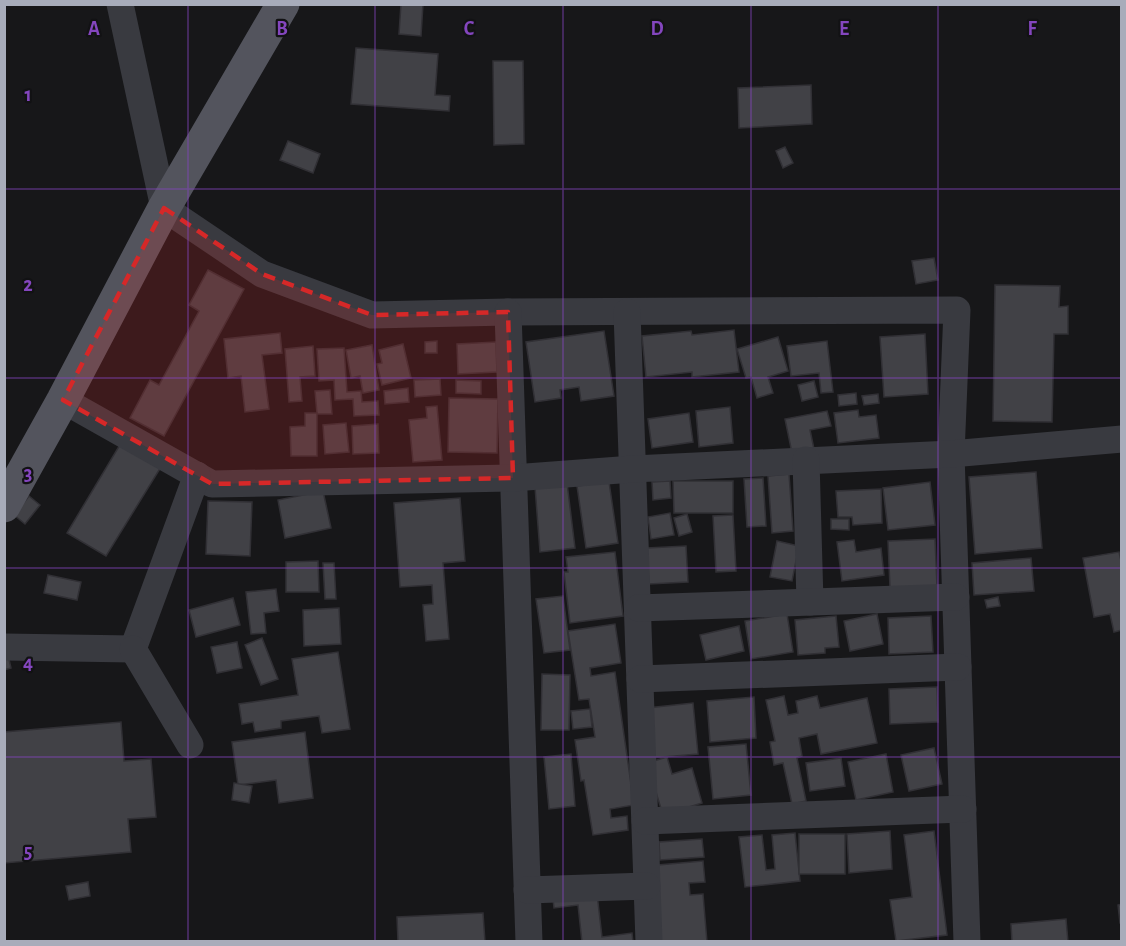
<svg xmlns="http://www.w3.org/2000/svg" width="1126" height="946" viewBox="0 0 1126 946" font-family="'Alegreya Sans',sans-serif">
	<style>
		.building { fill: #414146; stroke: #313035; stroke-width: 1.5 }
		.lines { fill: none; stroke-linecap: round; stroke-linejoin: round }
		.minor { stroke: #393a40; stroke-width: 27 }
		.major { stroke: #53545d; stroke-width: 33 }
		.marked { fill: #d62828; fill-opacity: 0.2; stroke: #d62828; stroke-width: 4.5; stroke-dasharray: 12 8; stroke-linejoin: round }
		.grid { fill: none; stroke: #8446be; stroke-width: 1.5; stroke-opacity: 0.55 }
		.grid-label { font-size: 20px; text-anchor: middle; font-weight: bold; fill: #8446be; stroke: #121214; stroke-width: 4.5; stroke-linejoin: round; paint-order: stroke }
	</style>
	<rect width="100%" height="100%" fill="#171719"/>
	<g class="building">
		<path d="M401 4H423L421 36 399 34Z"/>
		<path d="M356 48 438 54 435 95 450 96 449 111 351 104Z"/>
		<path d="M493 61H523L524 144 494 145Z"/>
		<path d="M811 85 812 124 739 128 738 88Z"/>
		<path d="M288 141 320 154 313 173 280 160Z"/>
		<path d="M785 147 793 163 783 168 776 151Z"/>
		<path d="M934 258 938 280 916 284 912 261Z"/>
		<path d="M208 270 244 289 164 436 130 418 150 380 159 385 199 311 189 305Z"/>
		<path d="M995 285 1060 286 1059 307 1068 306V334H1054L1052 422 993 421Z"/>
		<path d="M734 330 739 372 692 377V372L646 377 642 336 691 331 692 335Z"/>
		<path d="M604 331 614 396 581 401 579 387 560 390 561 398 535 402 526 342Z"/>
		<path d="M280 333 282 353 262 355 269 409 245 412 241 376 228 378 224 339Z"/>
		<path d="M925 334 928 394 884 397 880 337Z"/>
		<path d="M778 337 788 371 768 377 773 393 757 398 751 377 746 378 737 349Z"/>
		<path d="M437 341V353H425V342Z"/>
		<path d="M827 341 833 392 821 393 819 373 791 376 787 346Z"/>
		<path d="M496 342 497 372 458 374 457 344Z"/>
		<path d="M403 344 411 378 382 385 377 364 382 363 379 350Z"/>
		<path d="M372 345 379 390 363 393 360 376 351 378 346 350Z"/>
		<path d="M313 346 315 376 300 377 302 401 289 402 285 349Z"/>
		<path d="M344 348 347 392 361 391 362 402 378 401 379 415 354 416 353 399 335 400 334 380 319 381 317 349Z"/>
		<path d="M440 379 441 395 415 397 414 380Z"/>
		<path d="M456 380 481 381V394L456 393Z"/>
		<path d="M814 381 818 397 802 401 798 385Z"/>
		<path d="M408 388 409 402 385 404 384 391Z"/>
		<path d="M330 390 332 414H317L315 391Z"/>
		<path d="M856 393 857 404 839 406 838 395Z"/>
		<path d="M878 394 879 403 864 405 862 396Z"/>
		<path d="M449 398 498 399 497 453 448 452Z"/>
		<path d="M437 406 442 460 413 462 409 420 427 418 426 407Z"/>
		<path d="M730 407 733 443 699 447 696 411Z"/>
		<path d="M858 410 859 417 876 415 879 438 838 443 834 413Z"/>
		<path d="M827 411 831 426 810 430 814 449 792 453 785 419Z"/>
		<path d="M305 413H317V456H291L290 427 305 426Z"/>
		<path d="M689 413 693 442 652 448 648 419Z"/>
		<path d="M346 423 349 452 325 454 323 425Z"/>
		<path d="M378 424 379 453 353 454 352 426Z"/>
		<path d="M121 443 161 467 106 556 67 533Z"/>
		<path d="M1036 472 1042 548 975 554 969 477Z"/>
		<path d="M789 474 793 531 772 533 768 476Z"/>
		<path d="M763 478 766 526 747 527 744 479Z"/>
		<path d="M670 481 671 498 653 500 652 482Z"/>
		<path d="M673 481H733V513H674Z"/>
		<path d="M609 482 618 543 586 548 577 486Z"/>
		<path d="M930 482 935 525 888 530 883 488Z"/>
		<path d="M567 483 575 548 540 552 535 487Z"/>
		<path d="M881 489 882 523 853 525 852 517H838L836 491Z"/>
		<path d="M323 491 331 528 285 538 278 500Z"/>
		<path d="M29 496 40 505 25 524 14 515Z"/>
		<path d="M460 498 465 561 443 563 449 639 426 641 423 605 433 604 432 585 400 587 394 503Z"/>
		<path d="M208 501 252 502 250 556 206 554Z"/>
		<path d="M670 513 674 535 651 539 648 517Z"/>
		<path d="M687 514 692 532 679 536 674 518Z"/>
		<path d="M733 515 736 571 716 572 713 516Z"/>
		<path d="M831 519H849V530L831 529Z"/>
		<path d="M935 539 937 586 890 588 888 541Z"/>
		<path d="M854 540 856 552 881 548 884 575 842 581 837 542Z"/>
		<path d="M777 541 799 546 792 581 770 577Z"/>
		<path d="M686 546 688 582 649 584 647 548Z"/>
		<path d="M615 552 623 616 570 623 564 572H568L566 557Z"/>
		<path d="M1119 552 1122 565V630L1114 632 1110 614 1094 617 1083 558Z"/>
		<path d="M1031 558 1034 591 974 595 972 563Z"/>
		<path d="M318 561 319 592H286V562Z"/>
		<path d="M323 563H334L336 599H325Z"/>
		<path d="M48 575 81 582 77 600 44 593Z"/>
		<path d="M276 589 279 611 264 613 266 633 251 634 246 592Z"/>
		<path d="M563 596 570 650 544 653 536 599Z"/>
		<path d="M998 597 1000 606 987 608 985 600Z"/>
		<path d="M233 598 240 625 196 637 189 610Z"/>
		<path d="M339 608 341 644 304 646 303 610Z"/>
		<path d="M787 614 793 652 751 659 745 621Z"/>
		<path d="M877 614 883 644 850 651 844 621Z"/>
		<path d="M836 616 839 647 825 648V653L798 655 795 620Z"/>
		<path d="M931 616 933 652 889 654 888 618Z"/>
		<path d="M615 624 621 663 590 668 591 676 615 672 634 805 610 809 611 818 627 816 628 830 593 835 584 780 581 781 575 740 595 737 589 699 579 700 568 631Z"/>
		<path d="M739 626 744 651 706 660 700 635Z"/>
		<path d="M262 638 278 679 261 685 245 645Z"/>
		<path d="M237 642 242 668 217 673 211 647Z"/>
		<path d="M4 651H7L11 668 4 670Z"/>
		<path d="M338 652 350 729 322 733 319 716 281 721V728L255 732 253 722 242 724 239 704 298 695 292 659Z"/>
		<path d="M542 674 570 675 569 730H541Z"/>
		<path d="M937 687 938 722 890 724 889 689Z"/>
		<path d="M784 696 788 715 798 713 796 701 817 696 820 708 867 698 877 743 821 754 817 734 799 738 802 756 797 758 806 801 792 804 783 763 774 765 770 742 775 741 766 700Z"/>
		<path d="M754 697 756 738 710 742 707 701Z"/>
		<path d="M693 703 698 754 652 758 647 708Z"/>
		<path d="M590 709 592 727 573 729 571 711Z"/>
		<path d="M121 722 124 761 151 759 156 817 128 819 131 852 4 863V732Z"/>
		<path d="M305 732 313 798 279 803 276 780 238 785 232 742Z"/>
		<path d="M746 744 751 795 713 799 708 747Z"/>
		<path d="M934 748 942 784 909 791 901 755Z"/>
		<path d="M571 754 575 806 549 809 544 757Z"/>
		<path d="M886 754 893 792 856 800 848 762Z"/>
		<path d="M667 757 672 774 692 768 702 803 663 815 647 763Z"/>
		<path d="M841 758 845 786 810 791 806 763Z"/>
		<path d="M234 783 252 786 249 803 232 800Z"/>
		<path d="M890 831 892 869 849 873 847 834Z"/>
		<path d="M934 831 947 935 896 941 890 900 912 897 904 835Z"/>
		<path d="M795 833 800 881 745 887 739 837 762 835 766 870 775 869 772 835Z"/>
		<rect x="799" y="834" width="46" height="40"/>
		<path d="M702 839 704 857 660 860 659 842Z"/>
		<path d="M703 861 705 882 689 883 690 895 703 894 707 942H661L658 865Z"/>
		<path d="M88 882 90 896 69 900 66 886Z"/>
		<path d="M596 885 602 937 632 933 633 942H582L578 905 554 908 552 890Z"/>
		<path d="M1122 904V923H1120L1118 905Z"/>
		<path d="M483 913 485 942H398L397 917Z"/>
		<path d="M1066 919 1068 942H1012L1011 924Z"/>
	</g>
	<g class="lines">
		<g class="minor">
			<path d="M120 4 164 208 262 274 372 315 508 312 957 310 951 454 967 942"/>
			<path d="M508 312 529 942"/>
			<path d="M627 312 649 942"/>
			<path d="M63 400 212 484 513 478 633 469 951 454 1122 439"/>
			<path d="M806 460 810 602"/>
			<path d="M638 608 956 597"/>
			<path d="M4 647 133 649 197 475"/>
			<path d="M133 649 190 745"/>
			<path d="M640 679 958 667"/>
			<path d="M645 821 963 809"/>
			<path d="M527 890 647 886"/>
		</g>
		<path class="major" d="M4 506 63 400 164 208 283 4"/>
	</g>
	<path class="marked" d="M164 208 262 274 372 315 508 312 513 478 212 484 63 400Z"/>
	<path class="grid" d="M188 4V942M375 4V942M563 4V942M751 4V942M938 4V942M4 189H1122M4 378H1122M4 568H1122M4 757H1122"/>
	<g class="grid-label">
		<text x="94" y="35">A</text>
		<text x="282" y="35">B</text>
		<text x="469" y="35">C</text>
		<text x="657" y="35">D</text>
		<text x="844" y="35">E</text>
		<text x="1032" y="35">F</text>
		<text x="28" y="101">1</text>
		<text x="28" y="291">2</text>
		<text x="28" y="480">3</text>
		<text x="28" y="669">4</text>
		<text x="28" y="858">5</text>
	</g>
	<rect width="1126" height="946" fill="none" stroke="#a8acba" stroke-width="12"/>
</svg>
